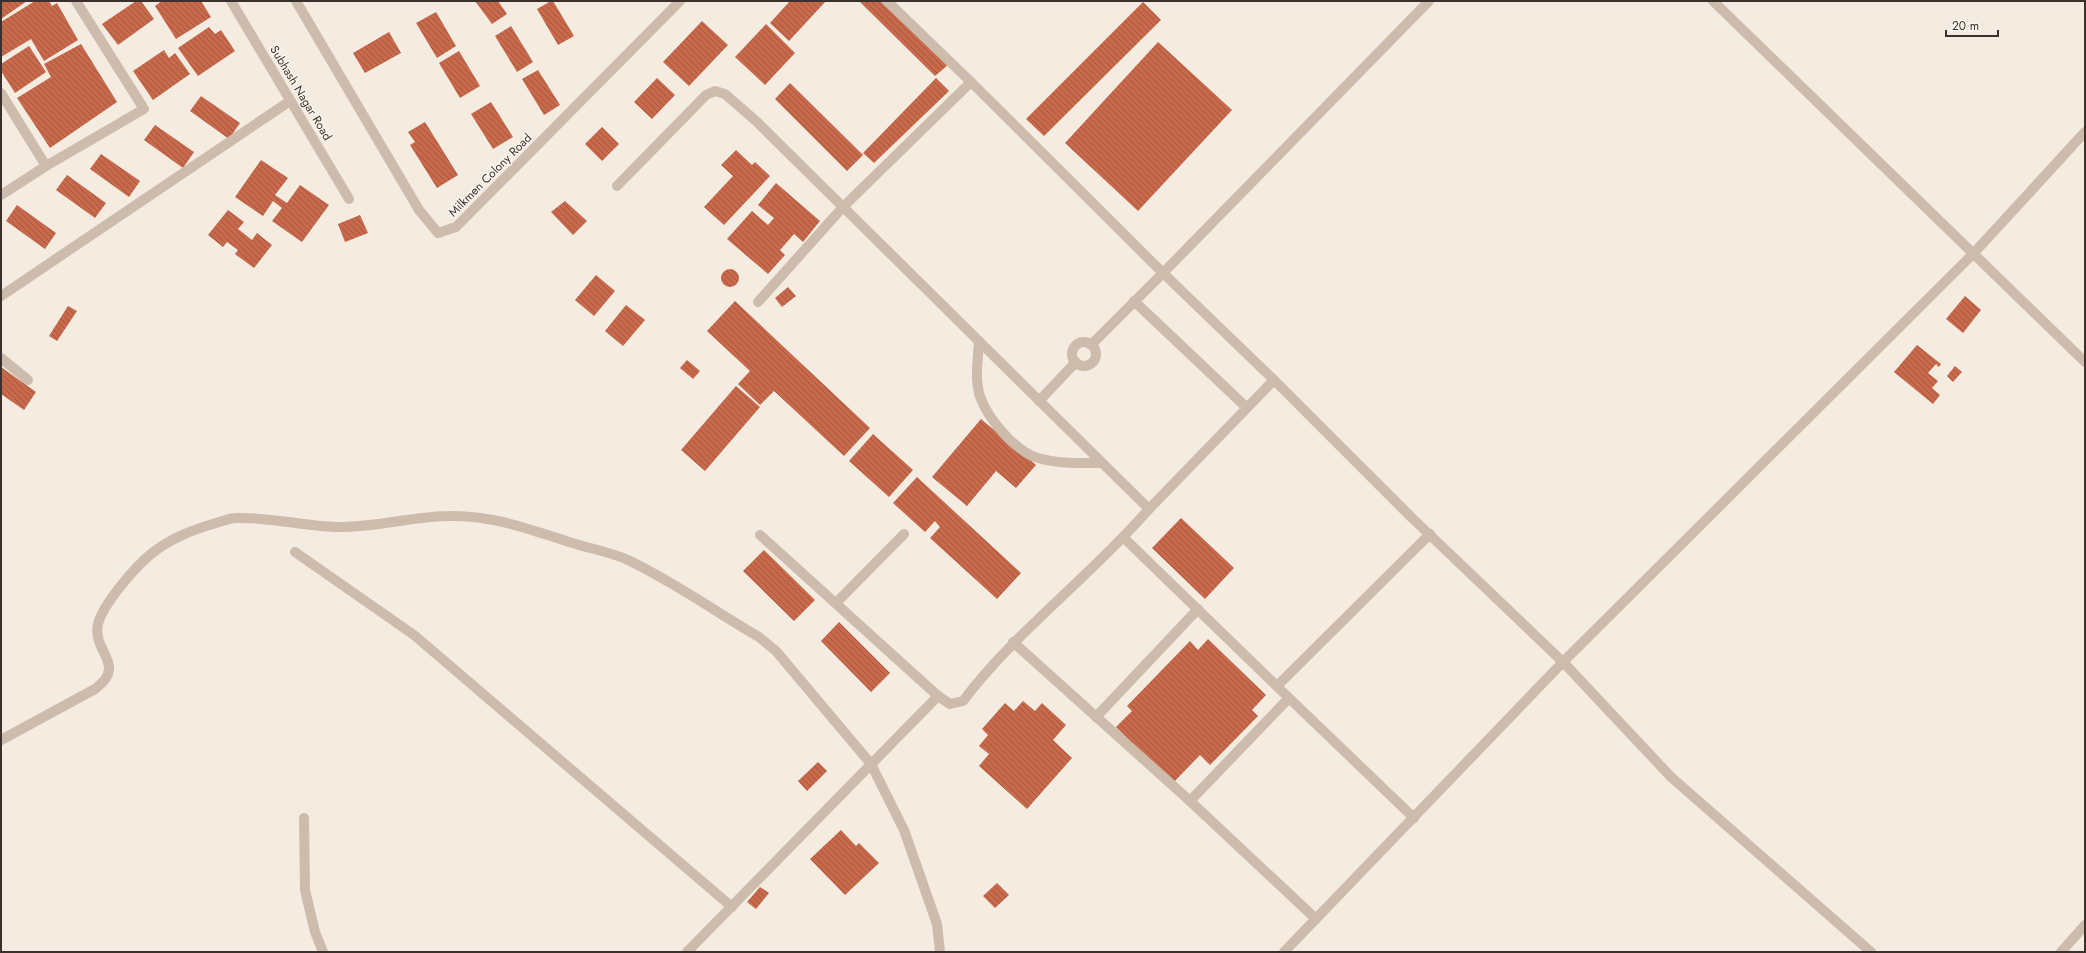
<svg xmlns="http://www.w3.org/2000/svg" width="2086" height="953" viewBox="0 0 2086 953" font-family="Jost,sans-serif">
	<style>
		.building { fill: url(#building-back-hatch) }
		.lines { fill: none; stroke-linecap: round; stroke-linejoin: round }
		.lane { stroke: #cdbbac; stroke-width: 10 }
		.street { stroke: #cdbbac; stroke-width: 10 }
		.labels { text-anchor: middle; stroke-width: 3; stroke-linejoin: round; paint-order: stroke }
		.street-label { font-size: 12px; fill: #3b302b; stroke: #fbf5ee }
	</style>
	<defs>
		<pattern id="building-back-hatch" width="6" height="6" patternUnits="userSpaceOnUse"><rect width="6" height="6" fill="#c8694b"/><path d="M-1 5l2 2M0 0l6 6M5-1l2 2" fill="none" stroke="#a4573f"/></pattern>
	</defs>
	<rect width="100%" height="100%" fill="#f4ebe1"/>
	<g class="building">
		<path d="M1 1H27L1 19Z"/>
		<path d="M35 1H49L52 6 57 3 78 40 44 61 31 39 1 57V22Z"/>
		<path d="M136 1H141L154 19 118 45 102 24Z"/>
		<path d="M162 1H201L211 17 176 39 155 6Z"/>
		<path d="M475 1H498L507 14 492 24Z"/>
		<path d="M551 1H553L574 36 558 45 537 9Z"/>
		<path d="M790 1H826L789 41 770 23Z"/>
		<path d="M859 1H880L948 65 935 76Z"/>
		<path d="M1143 2 1161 20 1044 136 1026 119Z"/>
		<path d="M436 12 456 46 437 58 416 23Z"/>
		<path d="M702 21 728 45 689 86 663 62Z"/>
		<path d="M766 24 795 53 765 85 735 57Z"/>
		<path d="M511 26 533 62 517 72 495 36Z"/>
		<path d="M209 27 215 34 221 30 235 51 198 76 178 48Z"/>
		<path d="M389 32 401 53 365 73 353 53Z"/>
		<path d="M1158 42 1232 110 1138 211 1065 143Z"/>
		<path d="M81 44 117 102 50 148 17 98 51 77 44 64Z"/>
		<path d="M29 46 46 72 15 93 1 71V64Z"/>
		<path d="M164 50 169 58 175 53 190 74 153 100 133 71Z"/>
		<path d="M459 51 480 86 460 98 439 63Z"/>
		<path d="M538 70 560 105 544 115 522 79Z"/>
		<path d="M657 78 675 95 652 119 634 102Z"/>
		<path d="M936 78 949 91 874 163 863 153Z"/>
		<path d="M790 83 863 155 847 171 775 99Z"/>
		<path d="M201 96 240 123 229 139 190 111Z"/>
		<path d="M491 102 513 137 493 149 471 114Z"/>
		<path d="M425 122 458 175 437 188 410 145 415 142 408 132Z"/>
		<path d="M155 125 194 152 183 168 144 140Z"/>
		<path d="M602 127 619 144 602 161 585 144Z"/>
		<path d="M736 150 752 165 755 162 770 176 724 225 704 207 733 176 721 165Z"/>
		<path d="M101 154 140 181 129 197 90 169Z"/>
		<path d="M261 160 288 178 275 195 287 203 300 185 329 205 302 242 272 221 282 208 273 201 263 216 235 197Z"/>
		<path d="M67 175 106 203 95 218 56 190Z"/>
		<path d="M776 183 820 221 803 242 794 234 780 250 785 255 768 274 727 239 752 211 768 225 774 218 758 205Z"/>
		<path d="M565 201 587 221 573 235 551 212Z"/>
		<path d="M17 205 56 233 45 249 6 221Z"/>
		<path d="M228 210 244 222 238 229 252 240 257 233 272 245 254 268 235 254 238 250 227 242 223 247 208 235Z"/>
		<path d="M360 215 368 233 345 242 338 224Z"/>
		<circle cx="730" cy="278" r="9"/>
		<path d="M596 275 615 291 594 316 575 300Z"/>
		<path d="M788 287 796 296 782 307 775 298Z"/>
		<path d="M1965 296 1981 310 1963 333 1946 319Z"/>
		<path d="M735 301 870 428 844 456 774 391 760 405 738 384 750 371 707 331Z"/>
		<path d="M626 305 645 320 623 346 605 331Z"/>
		<path d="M68 306 77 311 57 341 49 336Z"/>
		<path d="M1917 345 1941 364 1939 367 1936 364 1928 373 1938 381 1932 388 1940 395 1933 404 1894 372Z"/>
		<path d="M687 360 700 371 693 379 680 368Z"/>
		<path d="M1955 366 1962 372 1953 382 1947 376Z"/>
		<path d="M1 367 36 392 24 410 1 394Z"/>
		<path d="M736 386 760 407 705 471 681 450Z"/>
		<path d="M981 419 1036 465 1016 488 996 471 967 506 932 477Z"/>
		<path d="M873 434 913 470 889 497 849 461Z"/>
		<path d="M917 477 1021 573 997 599 930 538 940 527 935 521 925 532 893 503Z"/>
		<path d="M1181 518 1234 568 1205 599 1152 548Z"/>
		<path d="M764 550 815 600 794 621 743 571Z"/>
		<path d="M839 622 890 673 871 692 821 641Z"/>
		<path d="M1208 639 1266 695 1252 710 1258 716 1210 765 1200 755 1173 783 1116 727 1132 711 1127 706 1190 641 1198 650Z"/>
		<path d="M1023 701 1035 711 1042 703 1066 725 1053 740 1072 758 1027 809 979 766 989 754 979 746 988 735 982 729 1005 703 1014 711Z"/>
		<path d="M818 762 827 771 807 791 798 781Z"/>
		<path d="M841 830 856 846 859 843 879 863 845 895 810 859Z"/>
		<path d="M997 883 1009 895 995 908 983 896Z"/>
		<path d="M760 887 769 893 756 909 747 902Z"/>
	</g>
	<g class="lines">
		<g class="lane">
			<path d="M617 186 706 95 715 91 725 94 756 121 1149 509 1274 380"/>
			<path d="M1134 301 1246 407"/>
			<path d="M758 302 843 207 971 82"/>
			<path d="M979 341C978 360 974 382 981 399 989 420 1016 452 1038 458 1059 464 1080 463 1102 463"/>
			<circle cx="1084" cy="354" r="12"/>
			<path d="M1091 345 1163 273"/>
			<path d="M1039 401 1076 362"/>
			<path d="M760 535 938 696 950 704 963 701C1017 630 1090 577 1149 509"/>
			<path d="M1124 538 1289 698 1190 801 1316 919"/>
			<path d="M295 552 414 635 732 907"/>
			<path d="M836 603 904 534"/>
			<path d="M1013 642 1190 801"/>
			<path d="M1289 698 1414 818"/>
			<path d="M1096 717 1198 609"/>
			<path d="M1 740 95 689C128 664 92 653 98 624 103 604 135 567 151 554 171 538 192 530 216 523 223 521 230 518 236 518 270 517 303 526 337 527 374 528 413 516 450 516 495 515 537 532 579 545 596 550 614 553 630 561 674 582 716 612 759 637L776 651 871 764 904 830 937 924 940 952"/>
			<path d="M304 818 305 890 315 932 323 952"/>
			<path d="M687 952 938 696"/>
		</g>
		<g class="street">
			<path d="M231 1 349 199"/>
			<path d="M296 1 419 210 438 233 456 227 680 1"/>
			<path d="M887 1 971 82 1163 273 1429 1"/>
			<path d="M1713 1 2085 362"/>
			<path d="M1 93 46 166"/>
			<path d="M1 195 46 166 144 109 76 1"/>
			<path d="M1163 273 1274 380 1411 517 1563 662 1671 777 1871 952"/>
			<path d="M1 296 290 101"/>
			<path d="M1 358 28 380"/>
			<path d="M1277 686 1430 534"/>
			<path d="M1284 952 1563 662 1973 254 2085 132"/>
			<path d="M2061 952 2085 925"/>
		</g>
	</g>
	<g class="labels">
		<g class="street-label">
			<text transform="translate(301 93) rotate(59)" y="4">Subhash Nagar Road</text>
			<text transform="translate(490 175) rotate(-45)" y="4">Milkmen Colony Road</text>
		</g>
	</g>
	<rect width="2086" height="953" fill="none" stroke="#3b302b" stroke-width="4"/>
	<path d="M1946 30v6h52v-6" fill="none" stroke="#3b302b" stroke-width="2"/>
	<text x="1952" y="30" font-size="12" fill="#3b302b" stroke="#fbf5ee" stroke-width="3" paint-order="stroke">20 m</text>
</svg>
